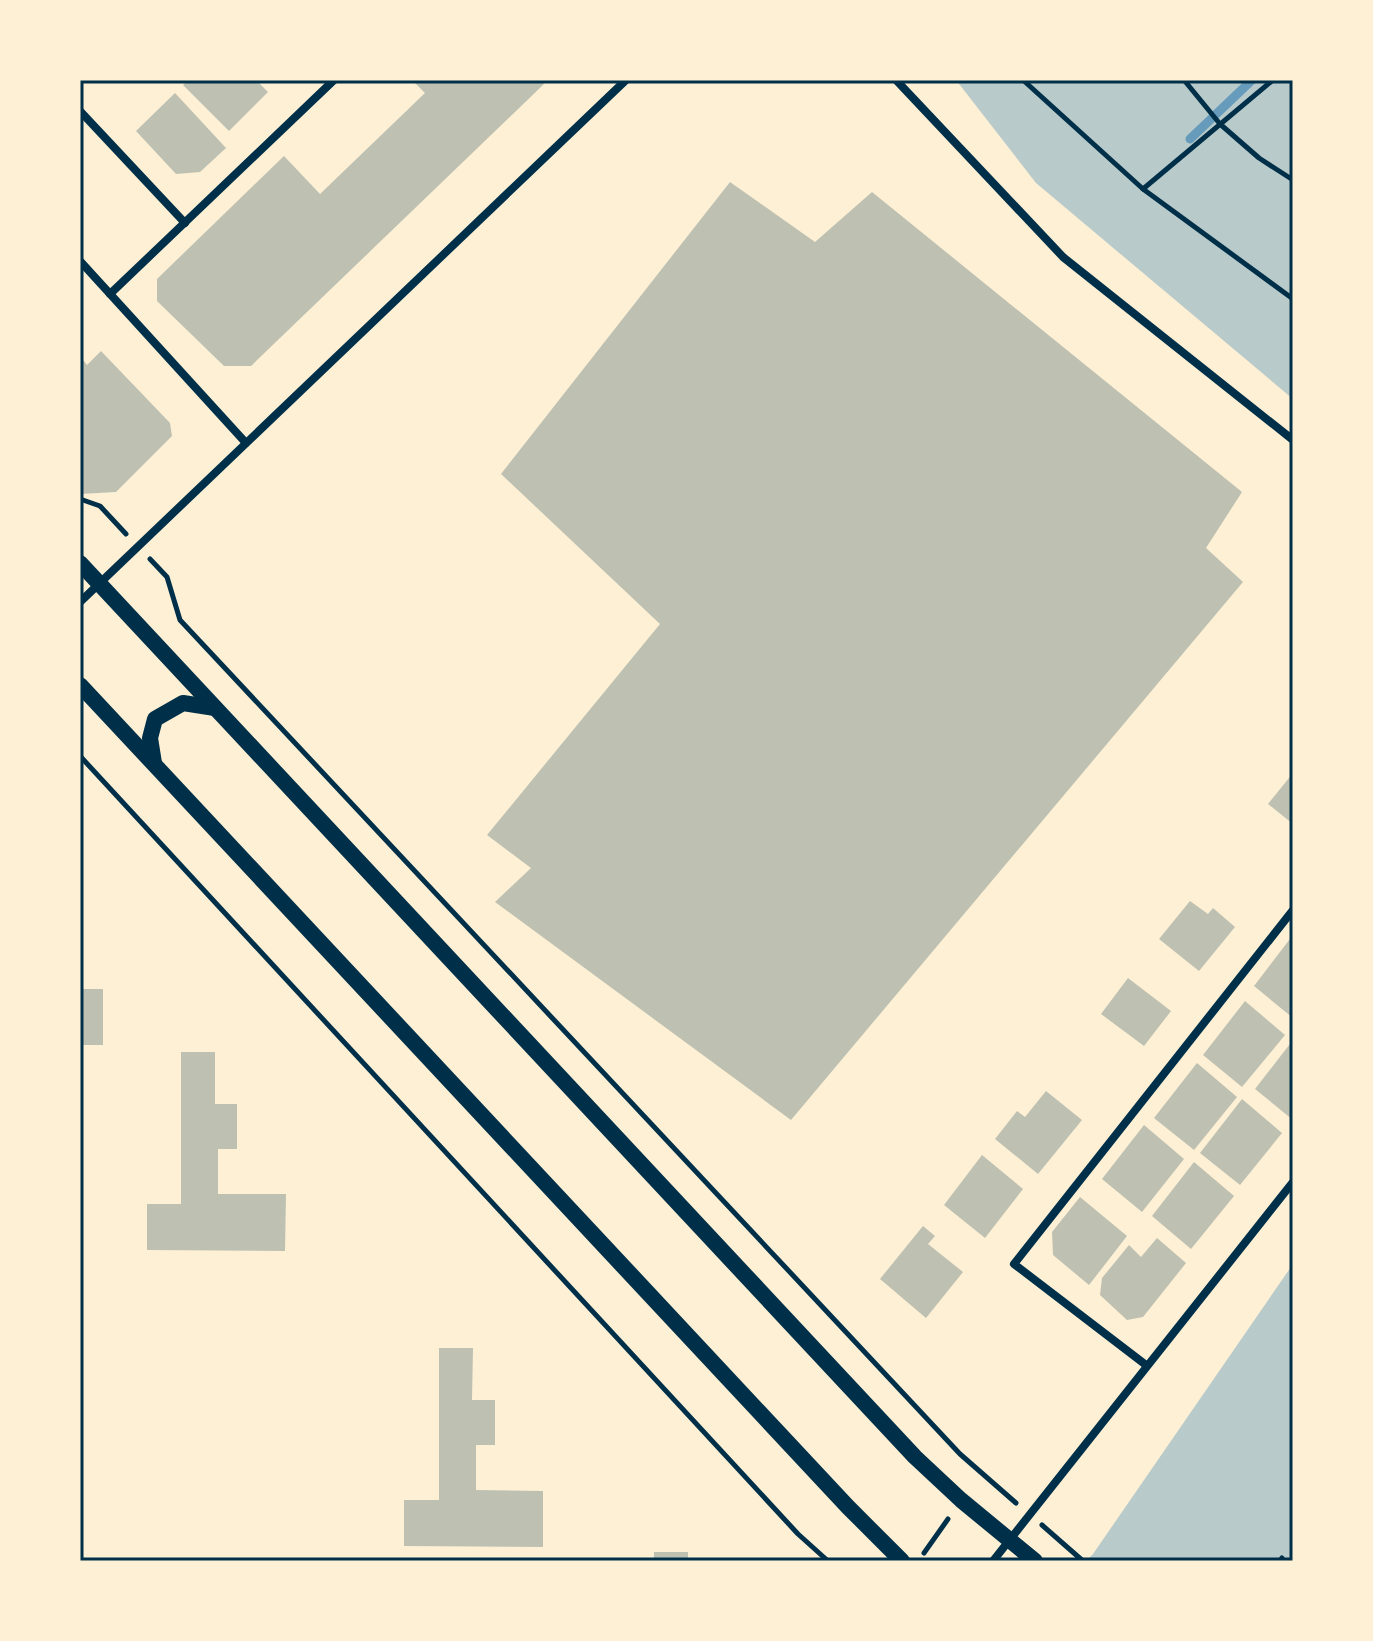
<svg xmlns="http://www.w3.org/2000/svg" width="1373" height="1641" viewBox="0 0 1373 1641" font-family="'Public Sans',sans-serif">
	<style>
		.green { fill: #b9caca }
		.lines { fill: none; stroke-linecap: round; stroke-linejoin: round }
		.stream { stroke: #669bbc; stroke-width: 9 }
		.building { fill: #bec0b2 }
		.path { stroke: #003049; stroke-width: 5 }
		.minor { stroke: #003049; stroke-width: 8 }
		.secondary { stroke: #003049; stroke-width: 16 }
		.neatline { fill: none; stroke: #003049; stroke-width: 3 }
	</style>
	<rect width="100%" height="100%" fill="#fdf0d5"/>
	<g class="green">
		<path d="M956 80H1293V399L1036 183Z"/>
		<path d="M1293 1264V1561H1086L1093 1554Z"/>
	</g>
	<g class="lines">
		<path class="stream" d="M1190 139 1252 80"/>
	</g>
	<g class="building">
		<path d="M189 80H256L268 92 229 131 183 85Z"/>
		<path d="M412 80H540L544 84 251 366H224L157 301V279L284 156 320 194 425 93Z"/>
		<path d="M175 93 226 148 200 172 176 174 136 131Z"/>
		<path d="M730 182 815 242 872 192 1242 492 1206 548 1243 582 791 1120 495 902 531 868 487 835 660 624 501 474Z"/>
		<path d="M101 351 170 423 172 436 116 492 80 494V356L87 365Z"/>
		<path d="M1293 773V824L1268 804Z"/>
		<path d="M1190 901 1208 914 1213 908 1235 927 1199 971 1159 939Z"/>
		<path d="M1293 935V1018L1254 986Z"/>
		<path d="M1128 978 1171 1011 1144 1046 1101 1014Z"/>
		<rect x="80" y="989" width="23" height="56"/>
		<path d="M1245 1001 1285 1035 1242 1087 1203 1055Z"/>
		<path d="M1293 1040V1120L1255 1089Z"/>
		<path d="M181 1052H215V1104H237V1149H218V1194H286L285 1251 147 1250V1204H181Z"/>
		<path d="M1197 1063 1237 1097 1194 1150 1154 1118Z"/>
		<path d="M1046 1091 1082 1120 1038 1174 995 1139 1017 1111 1025 1117Z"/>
		<path d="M1242 1099 1282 1133 1240 1185 1200 1153Z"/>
		<path d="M1144 1125 1184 1159 1142 1212 1102 1179Z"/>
		<path d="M982 1155 1023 1189 985 1238 944 1205Z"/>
		<path d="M1194 1162 1234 1196 1191 1249 1152 1216Z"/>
		<path d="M1080 1197 1127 1236 1089 1285 1053 1255 1052 1232Z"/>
		<path d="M923 1226 935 1236 928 1244 963 1272 926 1318 880 1279Z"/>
		<path d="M1157 1238 1186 1263 1143 1317 1127 1320 1100 1295 1102 1278 1129 1245 1141 1257Z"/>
		<path d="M439 1348H473L472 1400H495V1445H476V1490L543 1491V1547L404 1546V1500H439Z"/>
		<rect x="654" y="1552" width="34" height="9"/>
	</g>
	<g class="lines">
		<g class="path">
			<path d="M1023 80 1143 189 1293 299"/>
			<path d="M1184 80 1220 124 1259 158 1293 180"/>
			<path d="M1143 189 1273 80"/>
			<path d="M80 499 100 506 126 534"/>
			<path d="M150 559 167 577 180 620 960 1454 1016 1503"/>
			<path d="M80 756 798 1534 828 1561"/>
			<path d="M1042 1525 1083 1561"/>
			<path d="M924 1553 948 1519"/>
			<path d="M1280 1561 1282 1558"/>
		</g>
		<g class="minor">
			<path d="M896 80 1063 257 1293 440"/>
			<path d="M80 111 185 223"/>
			<path d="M80 261 246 443"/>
			<path d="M110 294 334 80"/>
			<path d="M80 602 626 80"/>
			<path d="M1146 1365 1014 1264 1293 910"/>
			<path d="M993 1561 1293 1182"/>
		</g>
		<g class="secondary">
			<path d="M80 563 915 1457 961 1500 1035 1561"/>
			<path d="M80 685 848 1507 902 1561"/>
			<path d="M154 763 150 738 155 719 183 703 215 708"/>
		</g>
	</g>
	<rect width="1373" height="1641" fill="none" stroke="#fdf0d5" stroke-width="164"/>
	<rect x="82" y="82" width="1209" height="1477" class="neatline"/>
</svg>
